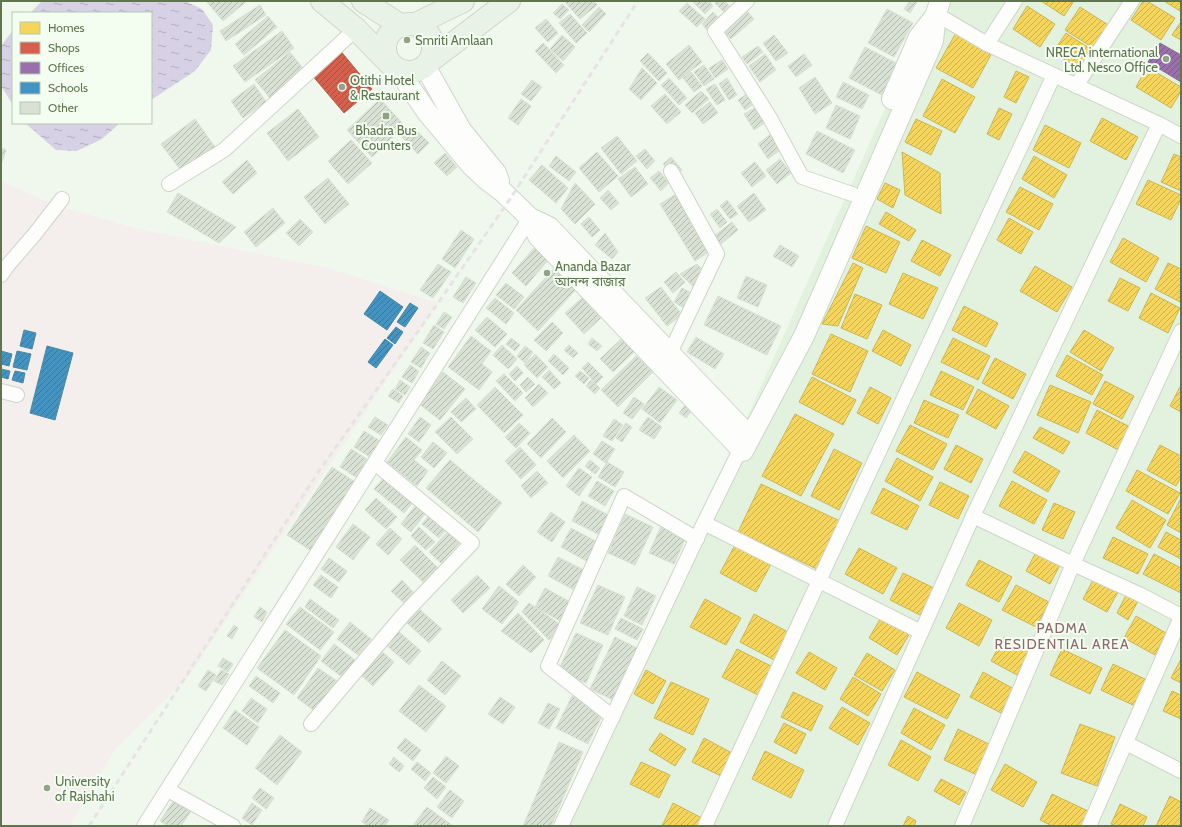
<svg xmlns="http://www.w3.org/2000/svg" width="1182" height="827" viewBox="0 0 1182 827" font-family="Cabin,'Noto Sans Bengali',sans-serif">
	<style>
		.residential { fill: #e3f1df }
		.education { fill: #f4efec }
		.water { fill: url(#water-ripples) }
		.homes { fill: url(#homes-hatch); stroke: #c9b858 }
		.shops { fill: url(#shops-hatch); stroke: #b3664e }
		.offices { fill: url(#offices-hatch); stroke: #887190 }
		.schools { fill: url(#schools-hatch); stroke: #4c8aa0 }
		.building { fill: url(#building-hatch); stroke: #d7e0d1 }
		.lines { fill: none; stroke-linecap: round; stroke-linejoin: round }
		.street-casing { stroke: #cdd5c9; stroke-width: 16 }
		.secondary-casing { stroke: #cdd6c9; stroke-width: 22 }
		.primary-casing { stroke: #cdd6c8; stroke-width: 24 }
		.street { stroke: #fdfefc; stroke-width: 14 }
		.secondary { stroke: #fdfefc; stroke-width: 20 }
		.primary { stroke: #e9f2e7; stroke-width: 22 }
		.rail { stroke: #e6e4e3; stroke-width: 3; stroke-dasharray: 6 4; stroke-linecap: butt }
		.poi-dot { fill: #92a287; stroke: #f3fef1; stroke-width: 1.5 }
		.labels { text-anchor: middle; stroke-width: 4; stroke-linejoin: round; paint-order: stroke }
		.poi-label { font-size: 13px; fill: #607450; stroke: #f3fef1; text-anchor: start }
		.neighbourhood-label { font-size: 14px; letter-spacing: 1px; fill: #8f676e; stroke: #f3fef1 }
	</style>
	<defs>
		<pattern id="water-ripples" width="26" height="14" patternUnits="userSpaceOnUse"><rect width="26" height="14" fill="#d7d1e6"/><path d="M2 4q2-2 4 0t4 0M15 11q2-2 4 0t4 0" fill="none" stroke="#b2aebd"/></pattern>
		<pattern id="homes-hatch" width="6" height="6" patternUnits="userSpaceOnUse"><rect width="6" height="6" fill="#f6d55c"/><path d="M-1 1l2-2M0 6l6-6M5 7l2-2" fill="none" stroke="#cbb14e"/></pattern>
		<pattern id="shops-hatch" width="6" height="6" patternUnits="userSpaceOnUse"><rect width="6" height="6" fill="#d6604d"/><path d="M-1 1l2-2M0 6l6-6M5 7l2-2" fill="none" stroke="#a85140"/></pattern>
		<pattern id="offices-hatch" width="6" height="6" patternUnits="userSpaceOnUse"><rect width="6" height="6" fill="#9970ab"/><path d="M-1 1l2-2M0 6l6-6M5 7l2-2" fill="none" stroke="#7a5d86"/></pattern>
		<pattern id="schools-hatch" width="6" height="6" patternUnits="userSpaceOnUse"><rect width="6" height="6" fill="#4393c3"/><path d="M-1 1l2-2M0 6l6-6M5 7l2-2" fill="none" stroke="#3a7798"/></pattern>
		<pattern id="building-hatch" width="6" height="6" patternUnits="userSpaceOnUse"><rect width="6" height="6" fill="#d9e1d4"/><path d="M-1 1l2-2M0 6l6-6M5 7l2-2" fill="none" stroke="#b3bbae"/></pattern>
	</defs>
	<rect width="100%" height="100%" fill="#f0f8ee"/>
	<path class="residential" d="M935 1H1181V826H561L741 431 925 19Z"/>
	<path class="education" d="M1 181 50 203 138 229 328 268 438 303 188 677 115 750 70 826H1Z"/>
	<g class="water">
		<path d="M42 1H185L202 9 213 25 211 50 195 71 151 100V13H30Z"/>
		<path d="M13 30V105L1 86V46Z"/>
		<path d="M25 123H120L102 139 77 151 56 150Z"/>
	</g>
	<g class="homes">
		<path d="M1041 1H1074L1064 16Z"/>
		<path d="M1143 1H1147L1175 18 1161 40 1131 20Z"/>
		<path d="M1164 1H1181V9L1180 11Z"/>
		<path d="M1027 6 1055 24 1040 47 1013 29Z"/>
		<path d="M1080 7 1113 28 1098 51 1065 30Z"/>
		<path d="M1180 23H1181V40L1172 35Z"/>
		<path d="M957 31 993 51 973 88 936 68Z"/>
		<path d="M1066 33 1092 50 1079 69 1053 52Z"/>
		<path d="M1147 67 1181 87V91L1171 108 1136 87Z"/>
		<path d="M1016 71 1029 77 1016 103 1004 97Z"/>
		<path d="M942 79 975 97 955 133 923 116Z"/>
		<path d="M999 108 1012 114 999 140 987 134Z"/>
		<path d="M1102 118 1138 137 1126 160 1090 141Z"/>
		<path d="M916 119 942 131 931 155 905 142Z"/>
		<path d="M1045 125 1081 143 1069 168 1033 150Z"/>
		<path d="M902 152 940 173 941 214 905 195Z"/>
		<path d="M1174 154 1181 157V191L1161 182Z"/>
		<path d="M1034 156 1067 175 1054 198 1022 179Z"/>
		<path d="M1148 180 1181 195V199L1171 220 1136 204Z"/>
		<path d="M885 183 900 190 893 208 877 199Z"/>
		<path d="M1020 187 1053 204 1039 230 1006 212Z"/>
		<path d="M886 212 916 230 909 241 879 224Z"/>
		<path d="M1009 218 1033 232 1021 254 997 240Z"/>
		<path d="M866 226 900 242 886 273 852 258Z"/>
		<path d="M1123 238 1159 258 1146 282 1110 262Z"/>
		<path d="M922 240 951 255 940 276 911 261Z"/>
		<path d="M853 263 863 268 838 326 822 324Z"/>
		<path d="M1168 263 1181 269 1180 302 1155 289Z"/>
		<path d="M1035 266 1072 287 1057 312 1020 291Z"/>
		<path d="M903 273 938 288 923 319 889 304Z"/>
		<path d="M1120 278 1140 288 1128 311 1108 301Z"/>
		<path d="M1151 293 1180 308 1168 333 1139 318Z"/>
		<path d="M855 294 882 305 867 339 841 328Z"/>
		<path d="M964 306 998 323 986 347 952 330Z"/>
		<path d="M883 330 911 345 901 366 872 351Z"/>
		<path d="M1084 330 1114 348 1101 371 1070 352Z"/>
		<path d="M831 334 868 351 850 392 812 374Z"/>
		<path d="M953 338 990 356 978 380 941 362Z"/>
		<path d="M1067 355 1103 375 1092 395 1056 376Z"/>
		<path d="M995 358 1026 374 1013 399 982 383Z"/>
		<path d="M941 371 974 387 963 410 930 395Z"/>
		<path d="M812 377 856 400 843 425 799 402Z"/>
		<path d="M1105 381 1134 396 1122 419 1093 404Z"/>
		<path d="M1050 385 1091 402 1078 433 1037 415Z"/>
		<path d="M1181 385V412L1170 406Z"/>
		<path d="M870 387 891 398 878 424 857 413Z"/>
		<path d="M978 389 1009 406 996 429 966 413Z"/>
		<path d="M924 400 959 415 948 438 914 423Z"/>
		<path d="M1097 410 1134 429 1122 452 1086 433Z"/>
		<path d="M795 414 834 434 801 496 762 476Z"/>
		<path d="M910 425 947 444 933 470 896 451Z"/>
		<path d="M1040 427 1070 442 1063 454 1033 438Z"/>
		<path d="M956 445 983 459 971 483 944 469Z"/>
		<path d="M1160 445 1181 456V477L1176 486 1147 470Z"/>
		<path d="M834 449 862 463 839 510 811 496Z"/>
		<path d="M1025 451 1060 471 1048 492 1013 472Z"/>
		<path d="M897 458 933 477 920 501 885 481Z"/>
		<path d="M1137 470 1180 493 1168 514 1126 491Z"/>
		<path d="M1012 481 1047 500 1034 524 999 506Z"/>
		<path d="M940 482 969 496 958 519 929 505Z"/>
		<path d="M761 484 840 521 817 569 738 532Z"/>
		<path d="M883 488 919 506 907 530 871 513Z"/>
		<path d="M1181 498V533L1167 525Z"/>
		<path d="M1132 500 1166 520 1150 548 1116 528Z"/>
		<path d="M1054 503 1075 512 1063 539 1042 530Z"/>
		<path d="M1166 532 1181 540V559L1158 547Z"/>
		<path d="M1113 537 1148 554 1138 574 1103 558Z"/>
		<path d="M735 545 771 564 756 592 720 573Z"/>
		<path d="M859 548 897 568 883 594 845 574Z"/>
		<path d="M1037 550 1061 563 1050 584 1026 571Z"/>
		<path d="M1154 554 1181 568V593L1143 574Z"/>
		<path d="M979 560 1012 577 999 602 966 585Z"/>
		<path d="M903 573 934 588 920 615 890 600Z"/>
		<path d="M1094 578 1118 592 1107 612 1083 599Z"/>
		<path d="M1016 585 1049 602 1036 627 1002 610Z"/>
		<path d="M1128 591 1140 597 1128 620 1117 613Z"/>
		<path d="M705 599 741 618 726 645 690 627Z"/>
		<path d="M959 603 992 620 979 646 946 628Z"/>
		<path d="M754 614 790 633 776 661 740 642Z"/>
		<path d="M882 616 910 633 897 655 869 638Z"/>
		<path d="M1136 616 1166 633 1155 655 1124 638Z"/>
		<path d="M1004 637 1030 651 1017 675 991 661Z"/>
		<path d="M737 649 773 667 758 695 722 677Z"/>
		<path d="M1062 649 1102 668 1090 694 1050 675Z"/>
		<path d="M809 652 837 668 825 690 796 673Z"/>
		<path d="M867 653 895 670 882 691 854 675Z"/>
		<path d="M1181 659V683L1171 678Z"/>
		<path d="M1113 664 1149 681 1137 707 1101 690Z"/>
		<path d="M646 670 666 681 653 704 634 694Z"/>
		<path d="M917 672 960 695 947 719 904 697Z"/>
		<path d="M983 672 1014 689 1001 713 970 697Z"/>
		<path d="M853 677 881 694 868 716 840 699Z"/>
		<path d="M671 682 709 699 693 735 654 718Z"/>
		<path d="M1172 691 1181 695V719L1163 711Z"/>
		<path d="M793 692 823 706 811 731 781 717Z"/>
		<path d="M842 707 870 723 858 745 829 728Z"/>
		<path d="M914 708 945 725 931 750 901 733Z"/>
		<path d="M784 723 806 734 796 754 774 742Z"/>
		<path d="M1080 724 1115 737 1097 786 1061 773Z"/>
		<path d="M958 729 991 745 977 775 944 760Z"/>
		<path d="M660 733 686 749 675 766 649 750Z"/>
		<path d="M704 738 734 754 723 777 692 762Z"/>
		<path d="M901 740 931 757 918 781 888 765Z"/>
		<path d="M765 751 804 770 791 798 752 779Z"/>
		<path d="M641 762 670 775 659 798 630 784Z"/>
		<path d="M1005 764 1037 782 1023 807 991 790Z"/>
		<path d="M941 779 966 792 959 805 934 791Z"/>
		<path d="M1052 794 1088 811 1081 826H1052L1040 820Z"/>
		<path d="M1170 796 1181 802V826H1156Z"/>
		<path d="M673 803 702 818 698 826H662Z"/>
		<path d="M1120 804 1147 817 1143 826H1115L1111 824Z"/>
		<path d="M908 816 916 821 914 826H903Z"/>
	</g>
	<path class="shops" d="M339 49 372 89 344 113 311 74Z"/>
	<path class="offices" d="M1160 43 1181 55V82L1148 62Z"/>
	<g class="schools">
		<path d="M380 291 403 307 387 330 364 314Z"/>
		<path d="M410 303 418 308 405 327 397 322Z"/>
		<path d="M396 327 403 332 395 344 387 338Z"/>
		<path d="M24 330 36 333 32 349 20 346Z"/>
		<path d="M385 339 393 345 376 368 368 362Z"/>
		<path d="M47 346 73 353 55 420 30 413Z"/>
		<path d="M1 351 12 354 9 366 1 364Z"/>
		<path d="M17 351 31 354 27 370 13 367Z"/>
		<path d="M1 369 10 371 8 379 1 377Z"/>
		<path d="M15 371 25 373 23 383 12 380Z"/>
	</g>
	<g class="building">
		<path d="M206 1H247L223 21Z"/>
		<path d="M564 1H594L597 5 580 19Z"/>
		<path d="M692 1H709L713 6 705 14Z"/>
		<path d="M717 1H725L732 9 726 14 715 3Z"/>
		<path d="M910 1 917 2 910 13 904 9Z"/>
		<path d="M687 3 705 19 697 27 679 11Z"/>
		<path d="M562 4 569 10 560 19 553 13Z"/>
		<path d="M260 5 266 15 226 41 220 31Z"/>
		<path d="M599 7 606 14 589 32 582 25Z"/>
		<path d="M745 9 754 19 731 39 722 29Z"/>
		<path d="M887 9 913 23 894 57 868 43Z"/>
		<path d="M713 12 719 18 707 30 702 24Z"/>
		<path d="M570 14 587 33 576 43 559 23Z"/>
		<path d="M268 16 277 27 244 55 235 44Z"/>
		<path d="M546 19 558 33 548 42 535 28Z"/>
		<path d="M282 31 294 48 245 82 233 66Z"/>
		<path d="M562 35 575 47 563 61 550 49Z"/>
		<path d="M774 35 788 53 776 61 763 43Z"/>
		<path d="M543 43 564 65 556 73 535 51Z"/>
		<path d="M689 45 702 62 679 80 666 64Z"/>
		<path d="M758 46 763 52 747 64 742 57Z"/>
		<path d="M865 47 898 64 882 95 849 78Z"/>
		<path d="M290 52 305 71 270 98 255 80Z"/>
		<path d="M648 53 667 73 659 81 640 61Z"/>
		<path d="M765 54 776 70 760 82 749 66Z"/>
		<path d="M804 54 812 65 796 77 788 66Z"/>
		<path d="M722 60 728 69 715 78 709 68Z"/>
		<path d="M704 65 714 79 704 86 694 72Z"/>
		<path d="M642 68 657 83 641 100 629 89Z"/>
		<path d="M691 72 702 86 694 92 683 78Z"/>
		<path d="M815 77 832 103 815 114 799 88Z"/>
		<path d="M669 78 687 98 679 105 661 85Z"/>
		<path d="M727 78 737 95 729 100 719 84Z"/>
		<path d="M532 80 542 87 531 101 521 94Z"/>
		<path d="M843 82 869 95 862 109 836 97Z"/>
		<path d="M254 84 266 102 243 118 231 101Z"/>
		<path d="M715 84 725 100 717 105 706 89Z"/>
		<path d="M755 88 762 98 745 110 738 100Z"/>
		<path d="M701 91 709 99 692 113 685 105Z"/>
		<path d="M665 94 681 112 667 124 651 106Z"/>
		<path d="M380 99 405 126 372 157 347 130Z"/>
		<path d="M521 99 531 106 518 125 508 118Z"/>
		<path d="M710 102 718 113 703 124 695 113Z"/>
		<path d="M760 105 769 120 754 130 744 114Z"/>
		<path d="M836 105 860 116 850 139 826 128Z"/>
		<path d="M298 109 319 137 288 161 267 133Z"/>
		<path d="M195 119 215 147 182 172 161 144Z"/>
		<path d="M413 127 429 143 418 154 402 137Z"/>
		<path d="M817 131 855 150 843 173 806 154Z"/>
		<path d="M772 133 783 148 768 159 758 144Z"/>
		<path d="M617 136 637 161 621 174 601 148Z"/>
		<path d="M351 140 372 163 348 184 328 161Z"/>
		<path d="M1 148 6 150 1 165Z"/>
		<path d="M645 149 655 161 647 169 636 156Z"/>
		<path d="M597 152 618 176 599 192 579 168Z"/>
		<path d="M445 153 457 167 447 176 434 163Z"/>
		<path d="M556 156 576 172 569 181 549 166Z"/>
		<path d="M671 157 682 170 674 177 663 164Z"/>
		<path d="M780 159 791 173 777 184 766 170Z"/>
		<path d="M247 160 257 173 233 194 222 182Z"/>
		<path d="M755 162 766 176 752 187 741 173Z"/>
		<path d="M542 165 568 188 556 203 529 180Z"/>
		<path d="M635 167 648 184 631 197 618 179Z"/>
		<path d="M659 171 669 183 661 191 650 178Z"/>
		<path d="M328 178 349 204 325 224 304 197Z"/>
		<path d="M575 183 595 204 575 224 561 209Z"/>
		<path d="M608 190 619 203 611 210 600 198Z"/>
		<path d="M178 193 236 227 219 243 167 212Z"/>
		<path d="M678 193 712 250 695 261 660 204Z"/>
		<path d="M754 193 766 210 749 222 737 206Z"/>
		<path d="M727 200 738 214 730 219 720 206Z"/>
		<path d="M273 208 285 223 256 247 244 232Z"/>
		<path d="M717 209 727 222 720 228 710 214Z"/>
		<path d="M589 217 600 230 592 237 581 224Z"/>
		<path d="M300 219 313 232 299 246 286 233Z"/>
		<path d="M732 222 738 230 721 244 714 236Z"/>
		<path d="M461 230 474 239 455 268 442 259Z"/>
		<path d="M605 233 618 252 612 259 595 245Z"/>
		<path d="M780 245 799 256 792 267 773 256Z"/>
		<path d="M536 246 550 258 526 286 512 273Z"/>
		<path d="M438 264 451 272 433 298 420 290Z"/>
		<path d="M558 264 580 285 538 331 516 310Z"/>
		<path d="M697 264 709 276 696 289 680 274Z"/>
		<path d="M676 272 685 282 673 293 664 282Z"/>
		<path d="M746 276 767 285 758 307 737 298Z"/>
		<path d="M466 277 476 283 463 303 453 297Z"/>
		<path d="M506 283 524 297 514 309 496 295Z"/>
		<path d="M661 287 682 315 667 326 645 298Z"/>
		<path d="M682 288 695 295 686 309 674 302Z"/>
		<path d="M718 296 781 326 767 355 704 325Z"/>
		<path d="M495 298 514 313 506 324 486 308Z"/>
		<path d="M582 298 601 318 584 334 565 313Z"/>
		<path d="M444 312 452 317 444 329 436 324Z"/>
		<path d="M487 317 507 334 495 347 475 330Z"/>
		<path d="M552 322 563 333 546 351 534 340Z"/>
		<path d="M434 325 444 332 433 349 423 343Z"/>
		<path d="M471 336 491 351 482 364 492 372 479 390 448 367Z"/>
		<path d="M696 337 724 354 715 369 687 352Z"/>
		<path d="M511 338 520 345 515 351 506 344Z"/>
		<path d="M592 338 602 346 597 351 588 344Z"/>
		<path d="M622 338 635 351 613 372 600 359Z"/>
		<path d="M502 345 517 359 508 369 493 355Z"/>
		<path d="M569 345 578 353 573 358 564 350Z"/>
		<path d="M525 346 533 352 525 363 517 356Z"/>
		<path d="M421 347 430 353 421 368 411 362Z"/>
		<path d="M535 354 548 367 537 378 524 365Z"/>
		<path d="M554 354 569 368 563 375 548 361Z"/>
		<path d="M636 356 653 372 618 407 601 390Z"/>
		<path d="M588 362 603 377 596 384 582 368Z"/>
		<path d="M410 365 419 371 412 383 402 377Z"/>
		<path d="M517 366 523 373 515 381 509 374Z"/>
		<path d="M549 370 561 383 554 389 542 377Z"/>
		<path d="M580 371 589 378 584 384 575 376Z"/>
		<path d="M443 372 465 389 440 420 419 404Z"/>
		<path d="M504 374 523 393 515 401 496 381Z"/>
		<path d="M528 377 535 384 526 392 520 385Z"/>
		<path d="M400 380 410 387 405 395 395 389Z"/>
		<path d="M591 380 600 388 595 394 586 386Z"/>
		<path d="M539 384 548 393 533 407 525 398Z"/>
		<path d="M495 387 523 415 504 433 477 405Z"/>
		<path d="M659 387 677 400 660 423 642 409Z"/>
		<path d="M393 389 403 396 399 403 388 396Z"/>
		<path d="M634 397 644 404 632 419 623 413Z"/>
		<path d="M466 398 476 409 461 422 451 412Z"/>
		<path d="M686 404 693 409 686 418 679 413Z"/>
		<path d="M375 417 388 425 381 435 368 427Z"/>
		<path d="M420 417 431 425 419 442 408 434Z"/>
		<path d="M451 417 473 439 457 454 435 432Z"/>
		<path d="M648 417 662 427 654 439 639 430Z"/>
		<path d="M552 418 566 432 541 458 527 444Z"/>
		<path d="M614 419 623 425 612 441 603 436Z"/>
		<path d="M519 423 530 433 516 448 505 437Z"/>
		<path d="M626 423 632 427 622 442 616 438Z"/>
		<path d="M364 431 380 441 370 457 354 447Z"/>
		<path d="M574 435 590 451 563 478 547 461Z"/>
		<path d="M406 437 422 450 414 460 428 471 417 486 387 462Z"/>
		<path d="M602 441 615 449 606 463 593 454Z"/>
		<path d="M433 442 447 453 434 468 421 457Z"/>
		<path d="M520 447 536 465 521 479 505 461Z"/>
		<path d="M351 449 367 459 356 477 340 467Z"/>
		<path d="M450 460 502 503 478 532 426 488Z"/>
		<path d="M590 460 600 468 595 474 585 466Z"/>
		<path d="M607 462 624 472 615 487 598 477Z"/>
		<path d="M332 467 355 482 310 550 287 535Z"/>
		<path d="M579 468 592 477 579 496 566 486Z"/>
		<path d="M537 471 548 483 531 498 521 486Z"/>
		<path d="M386 475 416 499 404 513 374 489Z"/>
		<path d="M597 481 614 491 605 506 588 496Z"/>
		<path d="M376 498 397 517 386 529 365 510Z"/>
		<path d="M582 501 610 516 600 535 572 521Z"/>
		<path d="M418 502 428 510 411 532 401 524Z"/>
		<path d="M432 512 449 526 439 538 422 524Z"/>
		<path d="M551 512 565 522 552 542 537 532Z"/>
		<path d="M625 514 653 527 635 565 608 553Z"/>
		<path d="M353 524 370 537 353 560 336 547Z"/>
		<path d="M662 524 687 535 674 564 649 553Z"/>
		<path d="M419 527 435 542 426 550 411 536Z"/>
		<path d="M390 528 402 539 388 555 376 544Z"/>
		<path d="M451 528 463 539 441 563 429 552Z"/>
		<path d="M571 528 599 543 588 562 561 547Z"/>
		<path d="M415 545 440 570 426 585 400 560Z"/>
		<path d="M558 557 586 571 576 591 548 576Z"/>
		<path d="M329 558 347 571 339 582 321 569Z"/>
		<path d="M523 565 536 577 519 596 506 584Z"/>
		<path d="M321 575 338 587 331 598 313 585Z"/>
		<path d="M477 575 490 588 463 613 451 600Z"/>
		<path d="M402 580 415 594 405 604 391 591Z"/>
		<path d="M598 585 625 597 608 635 580 623Z"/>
		<path d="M499 586 519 602 502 624 482 609Z"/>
		<path d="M637 587 656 596 642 625 624 616Z"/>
		<path d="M545 588 572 603 562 622 535 607Z"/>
		<path d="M310 599 339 620 333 628 305 607Z"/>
		<path d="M529 603 561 625 549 640 522 612Z"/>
		<path d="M260 607 267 612 262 622 254 617Z"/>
		<path d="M300 607 334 632 320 650 286 624Z"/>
		<path d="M418 608 442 629 429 643 406 622Z"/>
		<path d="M518 613 544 640 531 653 501 631Z"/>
		<path d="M621 618 643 629 637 640 615 629Z"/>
		<path d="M350 622 371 639 358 655 337 639Z"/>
		<path d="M234 625 238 628 232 639 227 636Z"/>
		<path d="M285 630 321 656 294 695 257 668Z"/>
		<path d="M397 630 421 651 409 665 385 644Z"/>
		<path d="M576 633 603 645 586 683 558 671Z"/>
		<path d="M615 637 637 648 613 700 590 689Z"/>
		<path d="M334 644 355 660 342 677 321 661Z"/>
		<path d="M380 650 394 662 373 686 359 673Z"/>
		<path d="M223 658 233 664 228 672 218 666Z"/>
		<path d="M442 661 461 676 445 695 427 680Z"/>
		<path d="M318 668 337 681 316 712 297 698Z"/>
		<path d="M208 670 216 675 206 691 198 686Z"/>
		<path d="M221 670 229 674 222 685 214 681Z"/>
		<path d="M256 676 280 693 273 703 249 686Z"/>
		<path d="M419 685 446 706 426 732 399 711Z"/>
		<path d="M572 696 604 712 588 744 556 728Z"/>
		<path d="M500 697 515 707 503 724 488 714Z"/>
		<path d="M251 698 267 709 258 723 242 711Z"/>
		<path d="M548 703 560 709 549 729 538 723Z"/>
		<path d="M235 710 259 727 247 745 223 728Z"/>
		<path d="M280 735 302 752 277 785 255 768Z"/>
		<path d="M405 738 421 750 413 761 397 748Z"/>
		<path d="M559 742 583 752 551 826H523Z"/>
		<path d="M446 756 459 766 446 783 433 773Z"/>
		<path d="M394 757 404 766 399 772 389 764Z"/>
		<path d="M417 762 431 773 425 781 411 769Z"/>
		<path d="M433 777 446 787 437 799 424 788Z"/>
		<path d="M260 788 274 798 266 809 252 798Z"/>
		<path d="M450 790 464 801 452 818 437 807Z"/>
		<path d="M174 800 191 811 181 826H168L160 821Z"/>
		<path d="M252 803 262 810 252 825 242 818Z"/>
		<path d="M427 807 453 826H416L414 824Z"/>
		<path d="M370 808 389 820 385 826H368L362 822Z"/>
	</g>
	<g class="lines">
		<g class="street-casing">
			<g id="street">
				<path d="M747 1 715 31 770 118 802 177 852 194"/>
				<path d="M936 14 987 44 1159 124 1181 136"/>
				<path d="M987 44 1015 1"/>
				<path d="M1076 86 1132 1"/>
				<path d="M169 184 224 150 356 29"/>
				<path d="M1 275 8 265 34 235 62 199"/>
				<path d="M670 353 717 254 671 171"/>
				<path d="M1 391 17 395"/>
				<path d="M743 451 737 456 704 523 921 632"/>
				<path d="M973 516 1073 564 1139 594 1181 616"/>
				<path d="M613 717 548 666 624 496 697 539"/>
				<path d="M311 724 404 614 472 543 375 463"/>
				<path d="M1126 743 1181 771"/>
				<path d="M168 790 233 826"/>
				<path d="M144 826 530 218"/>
				<path d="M561 826 704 523"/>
				<path d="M705 826 1054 75"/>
				<path d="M835 826 973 516 1159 124"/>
				<path d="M962 826 1073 564 1181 331"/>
				<path d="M1089 826 1181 617"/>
			</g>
		</g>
		<g class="secondary-casing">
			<g id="secondary">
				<path d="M425 66 461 130 496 173 499 181"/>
				<path d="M398 70 427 112 472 166 487 180 503 192 530 218 549 227 750 437"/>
				<path d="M892 99 919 37 936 15"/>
				<path d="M530 218 538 236 743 451 804 336 933 41 936 14 940 1"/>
			</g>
		</g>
		<g class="primary-casing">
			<g id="primary">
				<path d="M322 1 356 29 391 65"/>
				<path d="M363 1 400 25"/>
				<circle cx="409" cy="48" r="24"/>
				<path d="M416 24 463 1"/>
				<path d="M430 61 509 1"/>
			</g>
		</g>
		<use href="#street" class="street"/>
		<use href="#secondary" class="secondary"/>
		<use href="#primary" class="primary"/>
		<path class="rail" d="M89 826 319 471 438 303 510 199 638 1"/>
	</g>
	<g class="poi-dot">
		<circle cx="407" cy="40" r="4"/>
		<circle cx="1166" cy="59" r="4"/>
		<circle cx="342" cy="87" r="4"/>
		<rect x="382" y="112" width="8" height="8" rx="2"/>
		<circle cx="547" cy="273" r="4"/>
		<circle cx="47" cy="788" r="4"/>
	</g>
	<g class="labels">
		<g class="poi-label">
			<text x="415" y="45">Smriti Amlaan</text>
			<text x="1158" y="57" text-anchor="end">NRECA international<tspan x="1158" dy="15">Ltd. Nesco Offjce</tspan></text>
			<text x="350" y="85">Otithi Hotel<tspan x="350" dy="15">&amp; Restaurant</tspan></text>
			<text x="386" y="135" text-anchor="middle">Bhadra Bus<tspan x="386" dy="15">Counters</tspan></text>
			<text x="555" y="271">Ananda Bazar<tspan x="555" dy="15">আনন্দ বাজার</tspan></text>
			<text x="55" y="786">University<tspan x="55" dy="15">of Rajshahi</tspan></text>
		</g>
		<g class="neighbourhood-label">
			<text x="1062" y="633">PADMA<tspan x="1062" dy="16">RESIDENTIAL AREA</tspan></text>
		</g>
	</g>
	<rect width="1182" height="827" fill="none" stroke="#607450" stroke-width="4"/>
	<rect x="12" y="12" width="140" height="112" fill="#f3fef1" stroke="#b8c7b1"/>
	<rect x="20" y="22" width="20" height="12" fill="#f6d55c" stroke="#b8c7b1"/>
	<text x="48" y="32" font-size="12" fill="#607450">Homes</text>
	<rect x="20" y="42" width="20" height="12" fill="#d6604d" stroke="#b8c7b1"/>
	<text x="48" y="52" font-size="12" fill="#607450">Shops</text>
	<rect x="20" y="62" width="20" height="12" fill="#9970ab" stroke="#b8c7b1"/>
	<text x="48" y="72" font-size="12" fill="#607450">Offices</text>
	<rect x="20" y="82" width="20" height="12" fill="#4393c3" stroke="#b8c7b1"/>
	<text x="48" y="92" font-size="12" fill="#607450">Schools</text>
	<rect x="20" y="102" width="20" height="12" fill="#d9e1d4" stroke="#b8c7b1"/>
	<text x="48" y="112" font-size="12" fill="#607450">Other</text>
</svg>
